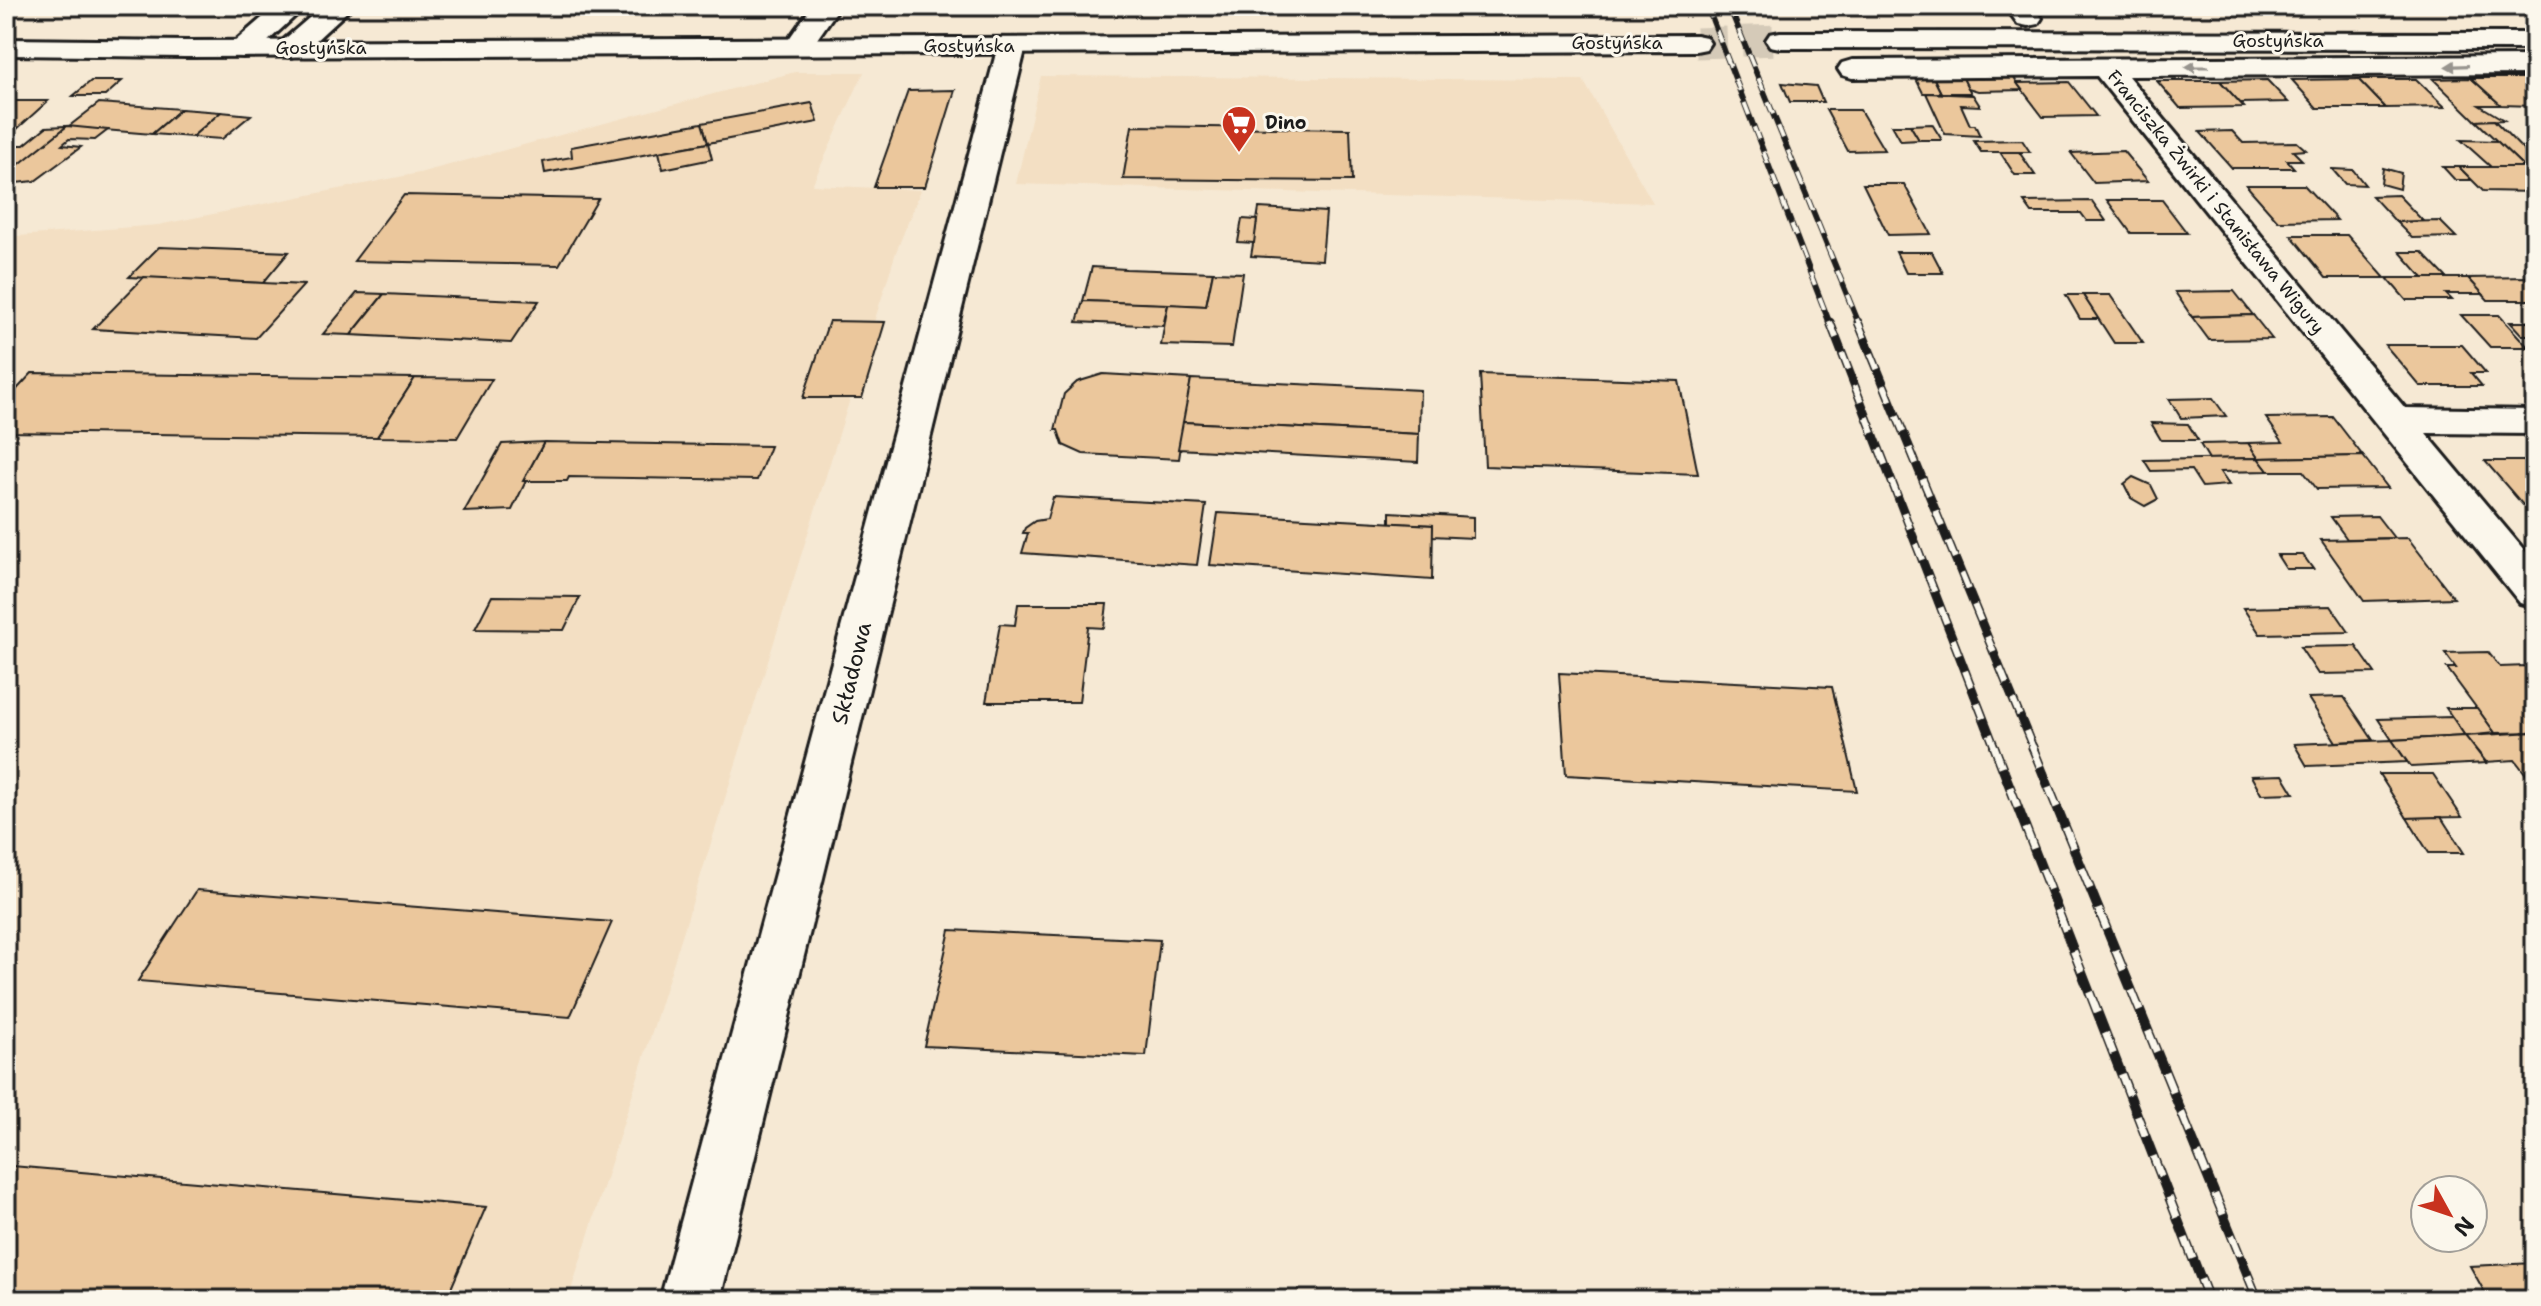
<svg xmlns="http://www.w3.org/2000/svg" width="2541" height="1306" viewBox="0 0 2541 1306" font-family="'Shantell Sans',sans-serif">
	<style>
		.built { fill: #f3dfc3 }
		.building { fill: #ebc79c; stroke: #1c1c1c; stroke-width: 2 }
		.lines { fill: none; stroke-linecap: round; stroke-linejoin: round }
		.secondary-tunnel { stroke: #d5cab8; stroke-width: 31; stroke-dasharray: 31 15; stroke-linecap: butt }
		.street-casing { stroke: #1c1c1c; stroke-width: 6 }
		.secondary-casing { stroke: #1c1c1c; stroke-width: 6 }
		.street { fill: #fbf7ec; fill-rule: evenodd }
		.secondary { fill: #fbf7ec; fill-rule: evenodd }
		.rail-far2-casing { stroke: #1c1c1c; stroke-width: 6 }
		.rail-far1-casing { stroke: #1c1c1c; stroke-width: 9 }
		.rail-casing { stroke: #1c1c1c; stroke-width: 10 }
		.rail-far2 { stroke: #fbf7ec; stroke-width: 4; stroke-dasharray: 13; stroke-linecap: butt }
		.rail-far1 { stroke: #fbf7ec; stroke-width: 6; stroke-dasharray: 17; stroke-linecap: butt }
		.rail { stroke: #fbf7ec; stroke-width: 7; stroke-dasharray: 22; stroke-linecap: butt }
		.oneway { fill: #97948e }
		.labels { text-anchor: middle; stroke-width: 6; stroke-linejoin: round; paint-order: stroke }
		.far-street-label { font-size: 18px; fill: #1c1c1c; stroke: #fbf7ec }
		.far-poi-label { font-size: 18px; font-weight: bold; fill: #1c1c1c; stroke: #fbf7ec; text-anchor: start }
		.street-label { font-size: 22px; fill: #1c1c1c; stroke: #fbf7ec }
	</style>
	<rect width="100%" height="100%" fill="#f6e9d4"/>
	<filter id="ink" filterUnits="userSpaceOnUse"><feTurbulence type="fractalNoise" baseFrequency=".0125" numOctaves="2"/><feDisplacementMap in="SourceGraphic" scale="16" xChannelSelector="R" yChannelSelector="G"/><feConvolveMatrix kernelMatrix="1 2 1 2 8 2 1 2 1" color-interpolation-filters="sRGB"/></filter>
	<g filter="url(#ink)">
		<g class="built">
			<path d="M795 72H864L812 185 921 190 896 252 568 1300H6V237L158 225 419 173Z"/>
			<path d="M1041 76 1583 80 1653 203 1016 184Z"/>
		</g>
		<g class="building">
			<path d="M392 6H452L448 10H388Z"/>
			<path d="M637 6H691L688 11H634Z"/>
			<path d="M1961 74 1971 93H1941L1932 75Z"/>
			<path d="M1961 74H2011L2022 90 1978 91 1968 88Z"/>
			<path d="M1914 75H1932L1941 93H1923Z"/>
			<path d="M2471 78 2501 105H2479L2504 120 2476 121 2433 79Z"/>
			<path d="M2471 78H2535V106L2501 105Z"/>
			<path d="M2358 79 2386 108H2317L2292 80Z"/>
			<path d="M2358 79H2416L2445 107 2386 108Z"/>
			<path d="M2267 80 2288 102 2240 103 2220 81Z"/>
			<path d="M91 81H122L105 96H73Z"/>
			<path d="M2157 81H2220L2244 107 2180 108Z"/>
			<path d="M2069 82 2096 116 2043 117 2017 83Z"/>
			<path d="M1782 83 1816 86 1823 102H1790Z"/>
			<path d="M955 90 925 187H874L908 91Z"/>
			<path d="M1926 93 1973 95 1980 106 1961 105 1970 125H1975L1980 136 1945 134Z"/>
			<path d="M6 101H48L17 129H6Z"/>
			<path d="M99 103 181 109 152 134 68 127Z"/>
			<path d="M812 103 818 122 708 143 702 123Z"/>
			<path d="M181 109 221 112 192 137 152 134Z"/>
			<path d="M1826 110H1860L1884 150 1848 151Z"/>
			<path d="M221 112 251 115 222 139 192 137Z"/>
			<path d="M2494 120 2535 162V167H2524L2476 121Z"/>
			<path d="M702 123 708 143 545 173 543 162 572 157 571 147Z"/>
			<path d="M1932 124 1942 140H1919L1910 125Z"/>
			<path d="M1892 125H1910L1919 140 1901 141Z"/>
			<path d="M67 126 108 130 95 140 69 139 62 145 81 147 35 181 6 184V174Z"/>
			<path d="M67 126 12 170 6 169 9 161 6 162V145H24L46 127Z"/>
			<path d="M1132 126 1350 129 1352 181 1123 179Z"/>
			<path d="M2232 131 2243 143 2297 142 2306 150 2293 151 2302 160H2287L2294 168H2232L2200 132Z"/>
			<path d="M2022 140 2030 152H1981L1974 141Z"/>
			<path d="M2461 140 2497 141 2524 167H2491Z"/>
			<path d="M708 143 712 159 663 169 659 152Z"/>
			<path d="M2123 151 2148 181 2094 183 2071 153Z"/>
			<path d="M2000 152H2019L2035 175H2015Z"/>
			<path d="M2443 167H2459L2472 180H2455Z"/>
			<path d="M2459 167H2524L2535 179V192L2483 191Z"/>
			<path d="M2383 168 2401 173 2399 189 2381 184Z"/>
			<path d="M2332 169 2353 170 2365 185 2345 184Z"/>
			<path d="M1863 184H1904L1931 234 1888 235Z"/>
			<path d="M2246 185H2304L2337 220 2278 221Z"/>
			<path d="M404 195 598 199 559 265 354 261Z"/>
			<path d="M2398 195 2423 221 2396 222 2372 196Z"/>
			<path d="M2107 200H2162L2187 233H2131Z"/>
			<path d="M2092 201 2106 221H2087L2081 213H2032L2024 202Z"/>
			<path d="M1259 208 1326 212 1322 260 1251 256Z"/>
			<path d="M1242 219 1257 220 1254 243 1238 242Z"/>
			<path d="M2440 221 2456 237 2412 238 2396 222Z"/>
			<path d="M2291 235H2347L2385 278H2326Z"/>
			<path d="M159 247 289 252 263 283 129 277Z"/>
			<path d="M1896 252H1932L1943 273H1906Z"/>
			<path d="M2400 252H2422L2447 278H2423Z"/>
			<path d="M1092 267 1126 269 1213 272 1206 306 1083 301Z"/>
			<path d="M1213 272 1243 273 1232 347 1161 345 1168 304 1206 306Z"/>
			<path d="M144 277 263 283 304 285 256 338 93 329Z"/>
			<path d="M2531 277 2535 282V300H2488L2468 278Z"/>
			<path d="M2387 278H2468L2483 294H2446L2452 300H2406Z"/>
			<path d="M2234 291 2253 315 2192 317 2175 292Z"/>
			<path d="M357 293 384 294 351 335 323 334Z"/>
			<path d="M384 294 539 301 511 343 351 335Z"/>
			<path d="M2066 295H2083L2099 319H2080Z"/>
			<path d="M2083 295H2110L2143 343H2114Z"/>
			<path d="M1083 301 1168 304 1163 326 1077 322Z"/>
			<path d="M2253 315 2272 339 2209 340 2192 317Z"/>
			<path d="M2461 315H2499L2528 347H2490Z"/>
			<path d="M829 321 885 322 862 398H803Z"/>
			<path d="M2510 322H2529L2535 328V335H2522Z"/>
			<path d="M2385 345H2462L2486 373H2471L2482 386H2420Z"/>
			<path d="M32 373 415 378 377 437 6 432V401Z"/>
			<path d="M1103 374 1191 379 1179 459 1083 454 1063 445 1058 430H1055L1064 394 1077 382Z"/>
			<path d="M1480 374 1679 381 1698 474 1485 466Z"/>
			<path d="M415 378 492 379 457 438 377 437Z"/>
			<path d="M1191 379 1420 390 1419 434 1183 422Z"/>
			<path d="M2213 398 2226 416 2181 418 2169 399Z"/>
			<path d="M2333 417 2363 456 2258 458 2248 443 2283 442 2266 418Z"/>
			<path d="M1183 422 1419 434 1418 462 1178 449Z"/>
			<path d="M2151 423 2188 424 2198 440H2161Z"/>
			<path d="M544 442 770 446 757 480 569 477 567 481H523Z"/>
			<path d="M544 442 523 481H526L512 510 464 512 502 444Z"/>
			<path d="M2248 443 2258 458 2209 459 2200 444Z"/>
			<path d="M2363 456 2388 488 2317 489 2303 471H2268L2258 458Z"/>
			<path d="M2258 458 2268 471 2220 472 2229 485 2202 487 2191 470 2151 471 2144 460Z"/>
			<path d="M2485 461H2535V505H2523Z"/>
			<path d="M2133 477 2151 485 2158 499 2145 506 2131 498 2124 484Z"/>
			<path d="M1053 497 1206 505 1197 565 1022 553 1028 533H1023L1025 528 1035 521 1047 519Z"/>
			<path d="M1390 512 1473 517V538L1432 536 1433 525 1390 523Z"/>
			<path d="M1218 513 1433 525 1432 580 1210 565Z"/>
			<path d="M2377 516 2394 538 2347 539 2331 517Z"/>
			<path d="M2408 538 2454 598 2364 601 2321 540Z"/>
			<path d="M2277 555H2303L2313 569H2286Z"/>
			<path d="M492 596 580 597 564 630 475 629Z"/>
			<path d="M1018 604H1107L1104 628 1088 627 1079 702H986L1000 624 1015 625Z"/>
			<path d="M2331 606 2349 632 2260 634 2243 608Z"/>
			<path d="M2356 646 2375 673 2318 674 2300 647Z"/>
			<path d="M2488 652 2500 667 2527 666 2535 676V732L2495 733 2447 668H2456L2445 653Z"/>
			<path d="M1559 673 1832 687 1857 791 1566 775Z"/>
			<path d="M2344 697 2373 740 2336 742 2308 698Z"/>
			<path d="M2446 708H2477L2495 733 2465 736Z"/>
			<path d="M2452 717 2465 736 2392 740 2378 719Z"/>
			<path d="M2535 732V786L2515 760 2486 762 2465 736Z"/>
			<path d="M2465 736 2486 763 2411 767 2392 740Z"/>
			<path d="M2392 740 2407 762 2307 766 2294 744Z"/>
			<path d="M2379 774H2433L2462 817 2407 818Z"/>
			<path d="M2283 775 2294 793 2261 794 2251 776Z"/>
			<path d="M2441 817 2464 853H2429L2407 818Z"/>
			<path d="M197 890 612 922 570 1017 138 981Z"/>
			<path d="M950 930 1160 940 1146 1056 924 1046Z"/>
			<path d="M12 1166 486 1207 446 1300H110L6 1290V1175Z"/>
			<path d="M2535 1263V1300H2489L2470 1266Z"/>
		</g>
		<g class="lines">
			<path class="secondary-tunnel" d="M1696 43 1780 40"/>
			<g class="street-casing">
				<g id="street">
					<path d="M276 6H306L253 55 243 57 233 55 229 49 233 43Z"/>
					<path d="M323 6H353L300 55 290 57 280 55 276 49 280 43Z"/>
					<path d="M812 6H840L808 52 798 54 788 52 784 46Z"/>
					<path d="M2005 6H2033L2042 18 2038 24 2028 26 2018 24Z"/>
					<path d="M1012 38 1022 40 1026 46 720 1300H660L998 46 1002 40Z"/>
					<path d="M2535 56V74L2128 76 2405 408 2535 410V434L2426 433 2535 563V607L2520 603 2097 76 1852 78 1842 75 1838 69 1842 63 1852 60Z"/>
				</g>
			</g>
			<g class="secondary-casing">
				<g id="secondary">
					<path d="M1780 32 2535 33V49L1780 48 1770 46 1766 40 1770 34Z"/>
					<path d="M1696 35 1706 37 1710 43 1706 49 1696 51 186 57 6 55V39L186 41Z"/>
				</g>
			</g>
			<use href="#street" class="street"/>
			<use href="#secondary" class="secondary"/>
			<g class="rail-far2-casing">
				<g id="rail-far2">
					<path d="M1707 6 1830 324"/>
					<path d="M1729 6 1859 324"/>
				</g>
			</g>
			<g class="rail-far1-casing">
				<g id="rail-far1">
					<path d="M1830 322 1995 748"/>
					<path d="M1858 322 2033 748"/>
				</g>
			</g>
			<g class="rail-casing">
				<g id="rail">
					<path d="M1994 746 2209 1300"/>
					<path d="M2032 746 2258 1300"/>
				</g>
			</g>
			<use href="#rail-far2" class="rail-far2"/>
			<use href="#rail-far1" class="rail-far1"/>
			<use href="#rail" class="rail"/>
		</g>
		<defs><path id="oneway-solid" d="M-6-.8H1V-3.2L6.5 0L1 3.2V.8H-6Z" transform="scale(2)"/></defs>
		<g class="oneway">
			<use href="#oneway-solid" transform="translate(2457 66) rotate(178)"/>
			<use href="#oneway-solid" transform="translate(2197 67) rotate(180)"/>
		</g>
	</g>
	<defs>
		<g id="supermarket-pin" transform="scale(1.8)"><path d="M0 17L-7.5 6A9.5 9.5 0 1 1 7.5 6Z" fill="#c8321e" stroke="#fbf7ec"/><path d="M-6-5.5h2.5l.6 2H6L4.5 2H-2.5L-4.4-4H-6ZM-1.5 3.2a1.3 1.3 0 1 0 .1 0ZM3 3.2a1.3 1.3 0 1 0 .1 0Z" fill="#fff"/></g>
	</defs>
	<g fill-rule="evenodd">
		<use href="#supermarket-pin" x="1239" y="123"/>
	</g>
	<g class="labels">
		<g class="far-street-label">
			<text x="2278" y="47">Gostyńska</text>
			<text x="1617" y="49">Gostyńska</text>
			<text x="969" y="52">Gostyńska</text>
			<text x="321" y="54">Gostyńska</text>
			<text transform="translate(2216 202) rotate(51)" y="6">Franciszka Żwirki i Stanisława Wigury</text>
		</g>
		<g class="far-poi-label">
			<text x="1265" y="129">Dino</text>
		</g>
		<g class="street-label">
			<text transform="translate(851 673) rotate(-76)" y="8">Składowa</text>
		</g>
	</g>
	<rect width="2541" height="1306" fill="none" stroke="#fbf7ec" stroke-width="32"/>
	<rect x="16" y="16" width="2509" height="1274" fill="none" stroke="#1c1c1c" stroke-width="3" filter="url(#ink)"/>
	<g transform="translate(2449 1214) rotate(130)"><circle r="38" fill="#fbf7ec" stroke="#a29f99" stroke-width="2"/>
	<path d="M0-6L14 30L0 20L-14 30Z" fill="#c8321e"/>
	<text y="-12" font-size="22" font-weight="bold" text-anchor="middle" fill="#1c1c1c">N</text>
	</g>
</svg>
